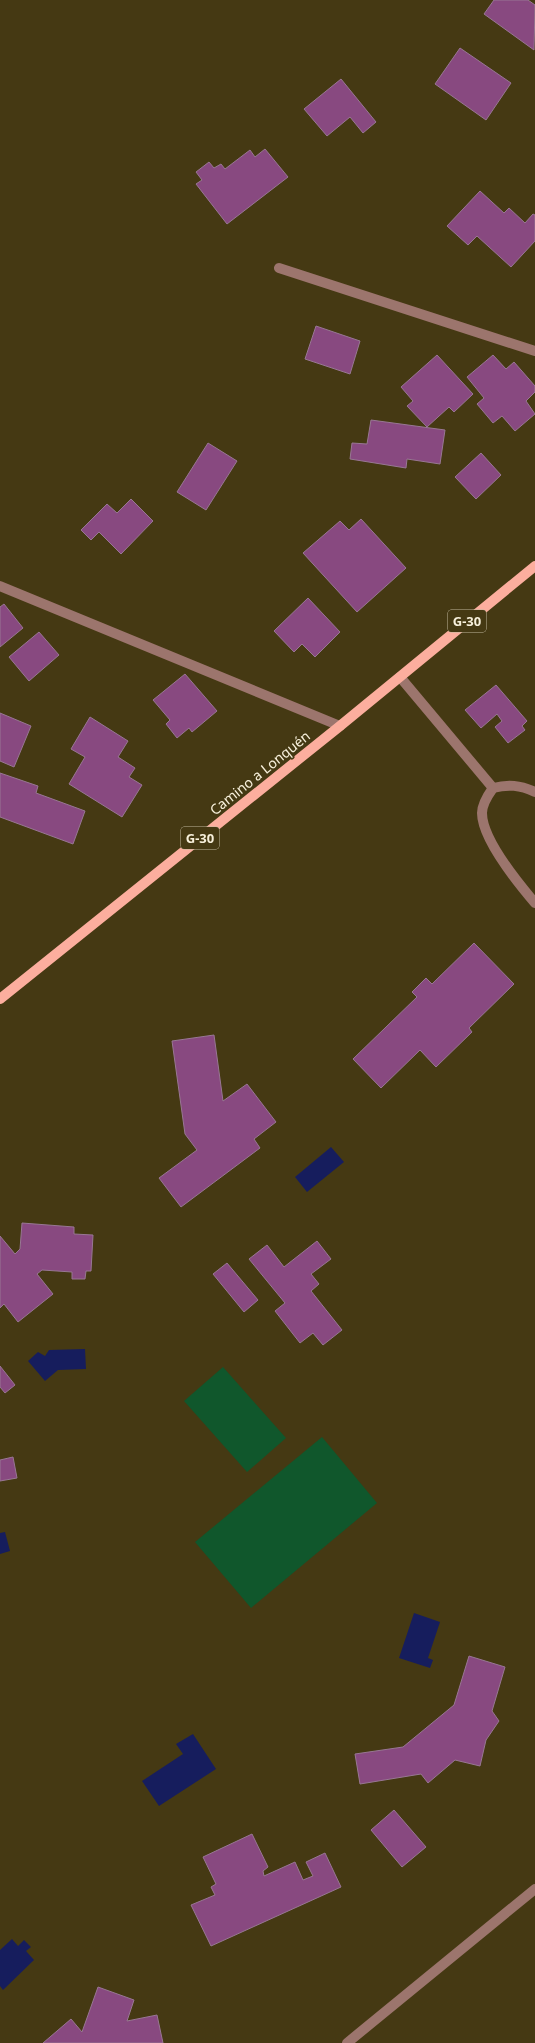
<svg xmlns="http://www.w3.org/2000/svg" width="535" height="2043" viewBox="0 0 535 2043" font-family="'Noto Sans',sans-serif">
	<style>
		.green { fill: #10572c }
		.water { fill: #161d5d }
		.building { fill: #884980; stroke: #987793 }
		.lines { fill: none; stroke-linecap: round; stroke-linejoin: round }
		.minor { stroke: #9c756d; stroke-width: 10 }
		.major { stroke: #fcae9e; stroke-width: 10 }
		.labels { text-anchor: middle; stroke-width: 3.5; stroke-linejoin: round; paint-order: stroke }
		.shield { fill: #453913; stroke: #c2b99f; stroke-width: 1 }
		.shield-label { font-size: 13px; font-weight: bold; fill: #f7f0db }
		.street-label { font-size: 14px; fill: #f7f0db; stroke: #453913 }
	</style>
	<rect width="100%" height="100%" fill="#453913"/>
	<g class="green">
		<path d="M223 1367 286 1438 247 1472 184 1401Z"/>
		<path d="M322 1437 377 1503 251 1608 195 1542Z"/>
	</g>
	<g class="water">
		<path d="M331 1147 344 1162 307 1192 295 1177Z"/>
		<path d="M85 1349 86 1369 58 1370 45 1381 28 1361 38 1352 45 1356 49 1350Z"/>
		<path d="M5 1532 10 1551 0 1554V1533Z"/>
		<path d="M414 1613 440 1622 428 1658 433 1660 430 1668 399 1658Z"/>
		<path d="M193 1734 216 1769 159 1806 142 1781 183 1754 176 1744Z"/>
		<path d="M12 1939 18 1946 24 1940 31 1947 26 1951 34 1960 3 1990 0 1986V1950Z"/>
	</g>
	<g class="building">
		<path d="M494 0H528L535 5 534 50 484 14Z"/>
		<path d="M460 48 511 83 486 120 435 84Z"/>
		<path d="M341 79 376 122 363 133 350 117 327 136 304 109Z"/>
		<path d="M265 149 288 177 227 224 196 184 202 180 196 172 209 162 214 168 221 164 225 169 250 150 255 157Z"/>
		<path d="M480 191 504 213 509 208 525 223 533 214 535 215V241L511 267 477 236 468 245 447 226Z"/>
		<path d="M316 326 360 341 350 374 305 359Z"/>
		<path d="M437 355 473 394 454 412 449 407 427 427 407 406 413 401 401 387Z"/>
		<path d="M493 355 506 369 514 362 535 386V392L526 401 535 414 515 431 502 416 493 423 477 404 484 398 467 377Z"/>
		<path d="M371 420 445 430 440 464 407 459 406 468 350 459 352 443 367 444Z"/>
		<path d="M208 443 237 461 206 510 177 492Z"/>
		<path d="M481 453 501 475 476 499 455 477Z"/>
		<path d="M131 499 153 521 121 554 99 532 91 540 81 530 107 504 117 513Z"/>
		<path d="M361 519 406 568 357 612 303 553 340 521 349 530Z"/>
		<path d="M308 598 340 632 315 657 302 644 294 652 274 631Z"/>
		<path d="M4 604 23 628 0 647V607Z"/>
		<path d="M39 632 59 655 29 681 9 657Z"/>
		<path d="M185 674 217 711 192 732 189 728 177 738 166 724 170 720 153 700Z"/>
		<path d="M496 685 527 721 522 726 525 730 508 743 495 727 502 721 497 714 481 728 465 710Z"/>
		<path d="M0 713 31 726 14 767 0 761Z"/>
		<path d="M90 717 128 741 118 757 135 768 129 777 142 785 122 817 69 784 85 757 71 749Z"/>
		<path d="M0 773 38 786 36 793 85 811 73 844 0 817Z"/>
		<path d="M474 943 514 984 469 1028 472 1032 436 1067 420 1050 381 1088 353 1059 417 997 412 992 426 978 432 984Z"/>
		<path d="M214 1035 223 1101 247 1084 276 1122 254 1139 260 1148 181 1207 159 1178 197 1150 185 1134 172 1041Z"/>
		<path d="M22 1223 74 1227V1234L93 1235 91 1271H86L85 1279H72V1272L42 1270 37 1274 53 1294 18 1322 4 1304 0 1308V1236L15 1254 20 1249Z"/>
		<path d="M317 1241 331 1259 311 1274 319 1284 311 1291 342 1330 323 1345 313 1333 300 1343 275 1311 285 1303 249 1259 267 1245 284 1267Z"/>
		<path d="M227 1263 258 1300 244 1312 213 1274Z"/>
		<path d="M0 1366 15 1385 5 1393 0 1387Z"/>
		<path d="M13 1457 17 1478 0 1481V1460Z"/>
		<path d="M469 1656 505 1667 492 1711 499 1721 486 1740 480 1766 455 1760 428 1783 421 1774 360 1784 355 1754 403 1747 454 1705Z"/>
		<path d="M394 1810 426 1847 402 1867 371 1830Z"/>
		<path d="M252 1834 268 1867 263 1871 264 1876 295 1862 303 1880 313 1876 306 1862 325 1853 341 1887 211 1946 191 1905 215 1895 211 1887 216 1884 203 1857Z"/>
		<path d="M98 1987 134 2000 127 2021 157 2015 163 2043H43L71 2019 82 2032Z"/>
	</g>
	<g class="lines">
		<g class="minor">
			<path d="M279 268 535 351"/>
			<path d="M0 586 340 726"/>
			<path d="M400 677 493 788"/>
			<path d="M493 788C488 795 482 804 482 813 482 839 518 883 535 903"/>
			<path d="M493 788C508 784 520 785 535 792"/>
			<path d="M347 2043 535 1889"/>
		</g>
		<path class="major" d="M0 999 340 726 535 566"/>
	</g>
	<g class="labels">
		<g class="shield">
			<rect x="448" y="610" width="38" height="22" rx="3"/>
			<rect x="181" y="827" width="38" height="22" rx="3"/>
		</g>
		<g class="shield-label">
			<text x="467" y="626">G-30</text>
			<text x="200" y="843">G-30</text>
		</g>
		<g class="street-label">
			<text transform="translate(260 773) rotate(-39)" y="5">Camino a Lonquén</text>
		</g>
	</g>
</svg>
